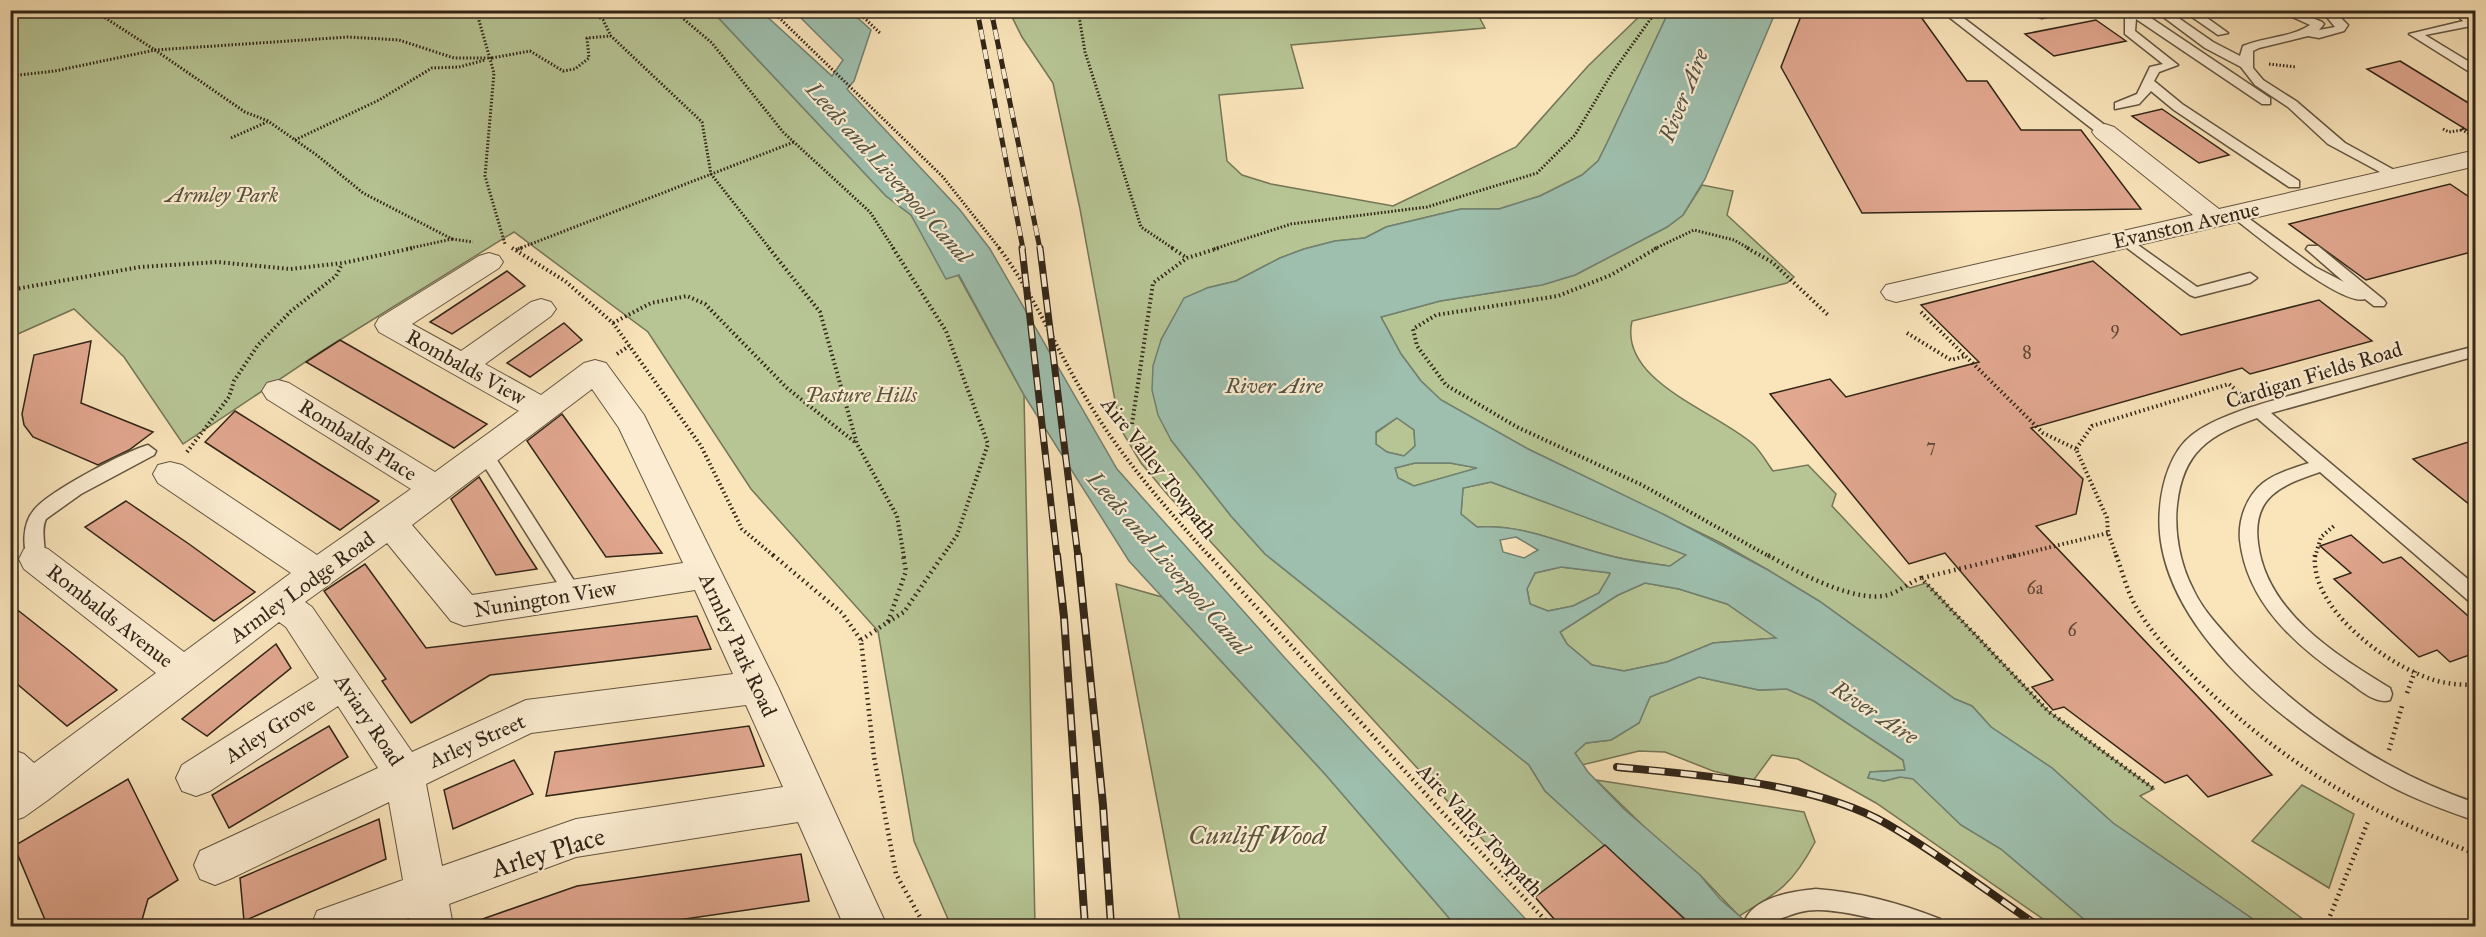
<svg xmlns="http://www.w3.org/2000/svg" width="2486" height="937" viewBox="0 0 2486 937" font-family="'IM FELL Great Primer',serif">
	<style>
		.green { fill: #b7c595; stroke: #747556; stroke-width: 1.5 }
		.water { fill: #9ebfae; stroke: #728172; stroke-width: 1.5; fill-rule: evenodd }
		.building { fill: #e1a78f; stroke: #312517; stroke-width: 1.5 }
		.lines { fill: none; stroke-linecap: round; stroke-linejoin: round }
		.lane-casing { stroke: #635540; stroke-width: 3 }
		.street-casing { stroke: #635540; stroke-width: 2 }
		.primary-casing { stroke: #312517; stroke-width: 2 }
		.path-far2 { stroke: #312517; stroke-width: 3; stroke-dasharray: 1.5 2; stroke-linecap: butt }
		.path-far1 { stroke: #312517; stroke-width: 4; stroke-dasharray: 1.5 3; stroke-linecap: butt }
		.path { stroke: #312517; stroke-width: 4.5; stroke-dasharray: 1.5 4; stroke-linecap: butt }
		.lane { fill: #fcedd2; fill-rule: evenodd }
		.street { fill: #fcedd2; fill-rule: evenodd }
		.primary { fill: #fae4ba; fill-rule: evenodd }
		.rail-far2-casing { stroke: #312517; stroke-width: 5 }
		.rail-far1-casing { stroke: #312517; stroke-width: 7 }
		.rail-casing { stroke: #312517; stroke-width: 8 }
		.rail-far2 { stroke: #fcedd2; stroke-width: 4; stroke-dasharray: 10; stroke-linecap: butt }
		.rail-far1 { stroke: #fcedd2; stroke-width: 4.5; stroke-dasharray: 13; stroke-linecap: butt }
		.rail { stroke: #fcedd2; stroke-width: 5; stroke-dasharray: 16; stroke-linecap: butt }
		.labels { text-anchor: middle; stroke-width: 4.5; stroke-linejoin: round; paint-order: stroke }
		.number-label { font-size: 18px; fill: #5d4635 }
		.park-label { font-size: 21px; font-style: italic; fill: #59553d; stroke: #fcedd2 }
		.street-label { font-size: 21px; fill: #312517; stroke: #fcedd2 }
		.water-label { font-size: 22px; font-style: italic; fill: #525344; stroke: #fcedd2 }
		.near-park-label { font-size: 26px; font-style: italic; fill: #59553d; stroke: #fcedd2 }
		.near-street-label { font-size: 26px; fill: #312517; stroke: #fcedd2 }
	</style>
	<rect width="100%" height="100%" fill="#fae4ba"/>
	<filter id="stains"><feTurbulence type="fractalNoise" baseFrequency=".00333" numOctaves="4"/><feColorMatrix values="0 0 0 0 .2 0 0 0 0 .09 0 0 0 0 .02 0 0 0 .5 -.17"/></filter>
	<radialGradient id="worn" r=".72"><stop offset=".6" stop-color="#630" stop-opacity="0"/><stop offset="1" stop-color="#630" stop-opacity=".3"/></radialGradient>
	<g class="green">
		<path d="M10 11H712L886 196 911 215 929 244 958 275 1024 395 1035 926H951L914 841 878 631 751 489 648 332 514 232 322 351 183 444 124 357 74 309 11 337Z"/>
		<path d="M1009 11H1476L1485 28 1291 45 1303 88 1219 95 1227 161 1242 175 1271 184 1393 206 1516 147 1588 66 1645 11H1669L1607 143 1598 161 1582 175 1540 196 1499 209H1461L1386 227 1365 238 1335 241 1304 249 1280 258 1236 281 1207 288 1178 310 1161 340 1171 440 1231 516 1265 554 1529 765 1545 791 1605 845 1535 897 1167 494 1141 463 1120 428 1080 209 1053 83 1022 37Z"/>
		<path d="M1702 185 1733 191 1727 215 1794 277 1787 283 1632 321C1618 382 1718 412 1754 445 1761 452 1767 463 1773 471L1808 465 1836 494 1832 506 1905 584 1910 588 1926 583 2048 711 2154 789 2140 796 2312 926H2263L2113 823 2052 768 1991 727 1972 706 1955 699 1819 601 1768 570 1719 542 1528 449 1441 400 1421 381 1401 354 1381 317 1440 301 1541 285 1575 275 1667 227 1683 215Z"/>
		<path d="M1397 418 1414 430 1415 446 1404 456 1387 452 1376 444V433Z"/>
		<path d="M1415 463H1450L1479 468 1414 486 1398 478 1395 468Z"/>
		<path d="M1491 482 1687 554 1670 566C1651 563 1630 561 1611 556 1564 545 1527 524 1477 527L1461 514 1463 488Z"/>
		<path d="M1561 567 1611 573 1599 593 1573 606 1548 611 1530 604 1527 589 1535 573Z"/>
		<path d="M1645 583 1679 589 1727 604 1777 638 1713 643 1667 662 1624 671 1592 665 1567 644 1560 632 1618 595Z"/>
		<path d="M1116 584 1162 597 1325 774 1456 926H1181Z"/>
		<path d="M1699 677 1759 690 1787 689 1814 701 1903 760 1905 770 1870 772 1868 778 1884 781 1900 777 1913 778 1961 825 2001 849 2092 926H2053L1876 803 1798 759 1772 755 1753 781 1713 771 1665 752 1639 751 1582 765 1575 753 1586 743 1611 740 1639 723 1650 697Z"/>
		<path d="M1596 780 1804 812 1815 842C1793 884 1779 892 1739 916L1700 875 1666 848Z"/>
		<path d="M2302 785 2354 814 2329 888 2252 841Z"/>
	</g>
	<g class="water">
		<path d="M712 11H761L832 76 843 60 794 11H850L871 30 854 81 847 89 960 210 990 249 1117 469 1284 657 1532 926H1456L1325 774 1129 561 1024 395 959 275 946 279 911 215 886 196Z"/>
		<path d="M1669 11H1776L1705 179 1683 215 1667 227 1575 275 1542 285 1440 301 1381 317 1401 354 1421 381 1441 400 1528 449 1665 515 1768 570 1819 601 1955 699 1972 706 1991 727 2052 768 2113 823 2263 926H2092L2001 849 1961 825 1913 779 1900 777 1884 781 1868 778 1870 772 1905 770 1903 760 1814 701 1787 689 1759 690 1699 677 1650 697 1639 723 1611 740 1586 743 1575 753 1588 772 1624 809 1700 875 1720 899 1751 926H1693L1545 791 1529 765 1265 554 1231 516 1171 440 1158 415 1152 390 1153 366 1161 340 1184 298 1207 288 1236 281 1280 258 1304 249 1335 241 1365 238 1386 227 1461 209H1499L1540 196 1582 175 1598 161 1607 143ZM1397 418 1414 430 1415 446 1404 456 1387 452 1376 444V432ZM1415 463H1450L1477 468 1414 486 1398 478 1395 468ZM1491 482 1686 555 1670 566C1650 563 1630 561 1611 556 1564 545 1527 524 1477 527L1461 514 1463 488ZM1516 537 1538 550 1524 558 1503 552 1500 540ZM1561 567 1610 573V574L1599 593 1573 606 1548 611 1530 604 1527 589 1535 573ZM1645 583 1679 589 1727 604 1776 638 1713 643 1667 662 1624 671 1592 665 1567 644 1560 632 1618 595Z"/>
	</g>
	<g class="building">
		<path d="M1916 10 1967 81H1987L2021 130H2081L2141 209 1862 213 1781 67 1803 11Z"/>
		<path d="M2096 20 2126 41 2054 56 2025 34Z"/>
		<path d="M2400 61 2475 107V135L2367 69Z"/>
		<path d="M2162 109 2229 155 2199 163 2132 116Z"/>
		<path d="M2450 184 2475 201V251L2366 280 2289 224Z"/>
		<path d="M2093 261 2181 335 2319 300 2372 341 2250 374 2242 368 2031 428 2083 479 2076 514 2036 526 2272 775 2208 797 2187 775 2165 783 2064 707 2053 710 2032 687 2053 680 1945 553 1909 564 1770 394 1830 379 1846 397 1979 362 1921 305Z"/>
		<path d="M507 271 525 286 452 334 430 322Z"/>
		<path d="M564 323 582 340 530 377 507 363Z"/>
		<path d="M340 340 448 402 487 424 454 448 306 362Z"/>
		<path d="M91 341 81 403 153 432 129 450 98 465 33 437 24 425 22 414 34 355Z"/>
		<path d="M235 411 324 467 379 501 340 530 205 442Z"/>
		<path d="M562 414 629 507 662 553 606 557 527 441Z"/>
		<path d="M2475 440V509L2413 459Z"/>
		<path d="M479 477 522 546 537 569 496 575 451 499Z"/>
		<path d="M126 501 189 544 255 592 214 621 85 527Z"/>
		<path d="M2351 535 2383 563 2401 557 2475 622V653L2450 662 2437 650 2419 657 2334 579 2351 573 2320 546Z"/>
		<path d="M365 564 426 648 697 616 711 649 490 675 411 723 382 681 386 679 324 591Z"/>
		<path d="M10 604 67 649 117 690 67 726 10 678Z"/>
		<path d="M276 644 291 668 207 736 182 719Z"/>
		<path d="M329 726 348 757 229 828 212 795Z"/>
		<path d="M749 726 764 766 546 796 555 752Z"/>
		<path d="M514 760 533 794 453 829 444 790Z"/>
		<path d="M128 779 178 880 148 899 142 920 131 927H48L14 846Z"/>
		<path d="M379 819 386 859 244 921 240 878Z"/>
		<path d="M1605 845 1693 927H1561L1535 897Z"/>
		<path d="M801 854 809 901 630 927H471V923L577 886Z"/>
	</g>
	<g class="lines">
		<g class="lane-casing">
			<g id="lane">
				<path d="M1940 10H1953L2110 129V135H2100Z"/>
				<path d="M2014 10H2072L2042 18Z"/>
				<path d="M2121 10H2137L2151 18 2270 98V104H2262L2136 19 2135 31 2178 65 2159 72 2154 81 2182 104 2299 181V187H2289L2174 110 2151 91 2139 104 2115 109V103L2137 94 2150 67 2163 64 2125 34V14Z"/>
				<path d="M2154 10H2167L2213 42 2240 56 2243 46C2264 37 2290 38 2310 25L2277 10H2294L2322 22 2324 24 2319 30 2335 27 2321 10H2333L2348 25 2344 31 2319 38 2308 36 2259 48 2253 51V68L2263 80 2296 101 2345 143 2405 176 2403 179H2393L2328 144 2288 107 2255 85 2241 67 2205 48Z"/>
				<path d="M2182 10H2196L2228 33 2218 35Z"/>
				<path d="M2476 18V25L2425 35 2476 66V76L2409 34Z"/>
				<path d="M2236 209 2315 267 2344 282 2306 249 2308 246H2318L2384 300 2386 303 2384 306H2374L2365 299C2342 307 2252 232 2231 216V210Z"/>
				<path d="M2124 235 2197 287 2250 273 2257 278 2250 283 2195 297 2190 295 2119 242V236Z"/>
				<path d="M2476 346V356L2271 413 2476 586V604L2470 602 2320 472C2281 485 2252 497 2258 543 2266 612 2336 655 2390 688L2392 694 2390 700C2375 705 2358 688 2346 680 2296 646 2247 603 2240 540 2238 519 2247 496 2263 483 2276 473 2294 468 2309 463L2257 418C2209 435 2183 451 2177 505 2174 532 2180 564 2193 589 2203 611 2221 629 2237 647 2302 716 2386 773 2476 803V821C2447 811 2419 801 2392 787 2298 737 2149 627 2160 508 2162 483 2171 451 2192 435 2219 413 2279 399 2314 389 2367 375 2421 360 2476 346Z"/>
				<path d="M148 445 156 451 154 455 81 494 46 519C39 533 49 551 42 564H30C22 549 22 524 34 510 49 491 124 452 148 445Z"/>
				<path d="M484 447 490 449 580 590 583 595 580 600 574 602 568 600 476 453Z"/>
				<path d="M1816 889C1858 892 1900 903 1940 919L1943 926C1899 931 1863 911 1819 910 1792 909 1774 926 1748 926L1745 920C1755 897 1794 891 1816 889Z"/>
			</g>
		</g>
		<g class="street-casing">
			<g id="street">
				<path d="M2105 124 2114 127 2219 209 2476 150V166L1896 302 1886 299 1881 292 1886 285 2193 215 2096 137 2092 132 2096 127Z"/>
				<path d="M489 253 499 256 503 262 499 268 412 324 461 351 531 302 541 299 551 302 556 309 551 316 485 364 541 395 584 363 595 360 606 363 644 415 778 687 887 926H844L798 822 576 857 449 904 453 926H411L409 918 387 926H311L317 911 403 880 389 802 230 879 215 885 200 879 194 865 200 851 378 768 338 706 210 791 196 796 182 791 176 778 182 765 319 678 286 627 279 622 48 800 24 817 10 822V749L24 754 34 763 156 673 24 569 19 559 24 549 36 545 48 549 184 652 291 573 158 483 153 474 158 465 170 462 182 465 317 555 411 489 267 399 262 391 267 383 278 380 289 383 435 472 519 411 379 332 375 325 379 318 479 256ZM592 389 619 428 683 563 472 595 412 525ZM387 543 451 621 464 626 695 590 733 674 526 700 412 752 312 607 305 602ZM746 705 783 787 576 819 442 866 426 784 531 733Z"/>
			</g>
		</g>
		<g class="primary-casing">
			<path id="primary" d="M2449 10H2476V27L2468 25Z"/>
		</g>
		<g class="path-far2">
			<path d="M93 10 155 50 348 37 399 40 454 58H492"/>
			<path d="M476 10 494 73 485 176 505 244"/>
			<path d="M588 10 603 20 611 36 702 122 711 174 770 249"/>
			<path d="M673 10 712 43 783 132 870 212 894 249"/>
			<path d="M771 10 943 177 1000 249"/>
			<path d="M856 10 881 34"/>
			<path d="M1078 10 1085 52 1141 227 1174 249"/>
			<path d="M492 58 530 51 563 71 575 69 589 58 587 38 611 36"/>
			<path d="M2269 64 2296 67"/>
			<path d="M10 76 55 71 155 50 245 112 268 121 318 156 363 193 452 239 406 249"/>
			<path d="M2464 128 2461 129 2473 136"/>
			<path d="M2443 129 2449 132 2462 130"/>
			<path d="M231 138 267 122"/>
			<path d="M295 140 379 100 432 68 459 67 485 60"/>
			<path d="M452 239 473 242"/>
			<path d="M518 249 794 142"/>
			<path d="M1214 249 1291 224 1427 207 1537 173 1575 135 1612 73 1657 10"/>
			<path d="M1654 249 1694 230 1734 240 1750 249"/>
		</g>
		<g class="path-far1">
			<path d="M512 248 565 281 613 323 701 446 742 529 775 557"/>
			<path d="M769 248 820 312 857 444 897 516 904 557"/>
			<path d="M893 248 946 331 988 444 957 535 942 557"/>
			<path d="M999 248C1034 294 1056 349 1086 398 1120 456 1165 507 1210 557"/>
			<path d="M1172 248 1187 258"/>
			<path d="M1657 248 1611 275 1558 296 1436 315 1413 329 1417 346 1446 385 1517 427 1642 485 1770 557"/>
			<path d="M1747 248 1772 262 1828 315"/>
			<path d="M516 250 522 248"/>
			<path d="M10 290 140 267 217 262 290 269 343 263 413 248"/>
			<path d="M1921 312 2043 433 2076 449"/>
			<path d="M613 323 651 303 687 296 705 304 787 388 856 443"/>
			<path d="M1907 333 1951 360 1965 356"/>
			<path d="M617 354 629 346"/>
			<path d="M1132 424 1153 283 1187 258 1219 248"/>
			<path d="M187 452 229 397 234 381 258 345 291 311 336 276 342 264"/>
			<path d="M2010 557 2108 533"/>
			<path d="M2117 557 2108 533 2107 518 2076 449 2092 426 2229 384 2242 395"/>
			<path d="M2315 557 2321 537 2335 525"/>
		</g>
		<g class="path">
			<path d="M773 555 842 613 861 640 874 757 896 874 925 926"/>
			<path d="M1209 555 1443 813 1551 926"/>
			<path d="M1768 555C1795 571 1862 608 1893 593 1903 589 1910 582 1921 578L2048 711 2154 789"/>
			<path d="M2116 555C2123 573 2128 595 2138 610 2159 644 2188 672 2216 698 2299 773 2373 814 2476 854"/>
			<path d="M2315 555C2310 608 2385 664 2431 679 2445 684 2461 685 2476 685"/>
			<path d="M1922 578 2016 555"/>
			<path d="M888 622 904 612 943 555"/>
			<path d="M861 640 888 622 906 571 903 555"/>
			<path d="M2407 693 2415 671"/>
			<path d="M2389 750 2402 706"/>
			<path d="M2326 926 2369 819"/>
		</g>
		<use href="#lane" class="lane"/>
		<use href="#street" class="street"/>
		<use href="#primary" class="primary"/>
		<g class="rail-far2-casing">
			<g id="rail-far2">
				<path d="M977 10 1023 249"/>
				<path d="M991 10 1040 249"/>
			</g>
		</g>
		<g class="rail-far1-casing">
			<g id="rail-far1">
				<path d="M1022 248 1057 557"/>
				<path d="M1040 248 1078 557"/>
			</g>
		</g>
		<g class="rail-casing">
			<g id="rail">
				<path d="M1057 555 1064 617 1085 926"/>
				<path d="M1078 555 1103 805 1111 926"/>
				<path d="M1617 767C1698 775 1817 783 1887 824 1939 854 1988 892 2038 926"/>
			</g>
		</g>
		<use href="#rail-far2" class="rail-far2"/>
		<use href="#rail-far1" class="rail-far1"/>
		<use href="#rail" class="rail"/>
	</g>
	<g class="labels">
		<g class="number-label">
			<text x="2115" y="334">9</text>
			<text x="2027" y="358">8</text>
			<text x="1931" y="452">7</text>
			<text x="2035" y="594">6a</text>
			<text x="2072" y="636">6</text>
		</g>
		<g class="park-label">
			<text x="222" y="202">Armley Park</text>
			<text x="861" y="402">Pasture Hills</text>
		</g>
		<g class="street-label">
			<text transform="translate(2186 225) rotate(-13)" y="7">Evanston Avenue</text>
			<text transform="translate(466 367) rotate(29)" y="7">Rombalds View</text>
			<text transform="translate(2314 375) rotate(-17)" y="7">Cardigan Fields Road</text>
			<text transform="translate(358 440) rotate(32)" y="7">Rombalds Place</text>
			<text transform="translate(1159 468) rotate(52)" y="7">Aire Valley Towpath</text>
			<text transform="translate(302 587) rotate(-36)" y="7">Armley Lodge Road</text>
			<text transform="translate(545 599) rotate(-9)" y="7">Nunington View</text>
			<text transform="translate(110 616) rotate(38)" y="7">Rombalds Avenue</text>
			<text transform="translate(738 645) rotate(65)" y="7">Armley Park Road</text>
			<text transform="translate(369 720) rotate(56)" y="7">Aviary Road</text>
			<text transform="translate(270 730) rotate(-33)" y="7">Arley Grove</text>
			<text transform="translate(477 741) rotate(-24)" y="7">Arley Street</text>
			<text transform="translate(1480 830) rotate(47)" y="7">Aire Valley Towpath</text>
		</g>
		<g class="water-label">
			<text transform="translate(1683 95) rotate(-68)" y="8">River Aire</text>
			<text transform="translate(889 172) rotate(48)" y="8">Leeds and Liverpool Canal</text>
			<text x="1274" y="393">River Aire</text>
			<text transform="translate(1169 563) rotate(49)" y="8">Leeds and Liverpool Canal</text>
			<text transform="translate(1875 712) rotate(33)" y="8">River Aire</text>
		</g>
		<g class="near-park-label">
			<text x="1257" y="844">Cunliff Wood</text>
		</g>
		<g class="near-street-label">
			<text transform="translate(548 852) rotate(-17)" y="9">Arley Place</text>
		</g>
	</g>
	<rect width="2486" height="937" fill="none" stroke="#fae4ba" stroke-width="36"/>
	<rect x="12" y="12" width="2462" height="913" fill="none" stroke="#312517" stroke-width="3"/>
	<rect x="18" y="18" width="2450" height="901" fill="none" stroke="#312517" stroke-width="1.5"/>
	<rect width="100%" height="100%" filter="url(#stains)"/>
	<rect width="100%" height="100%" fill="url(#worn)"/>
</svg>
